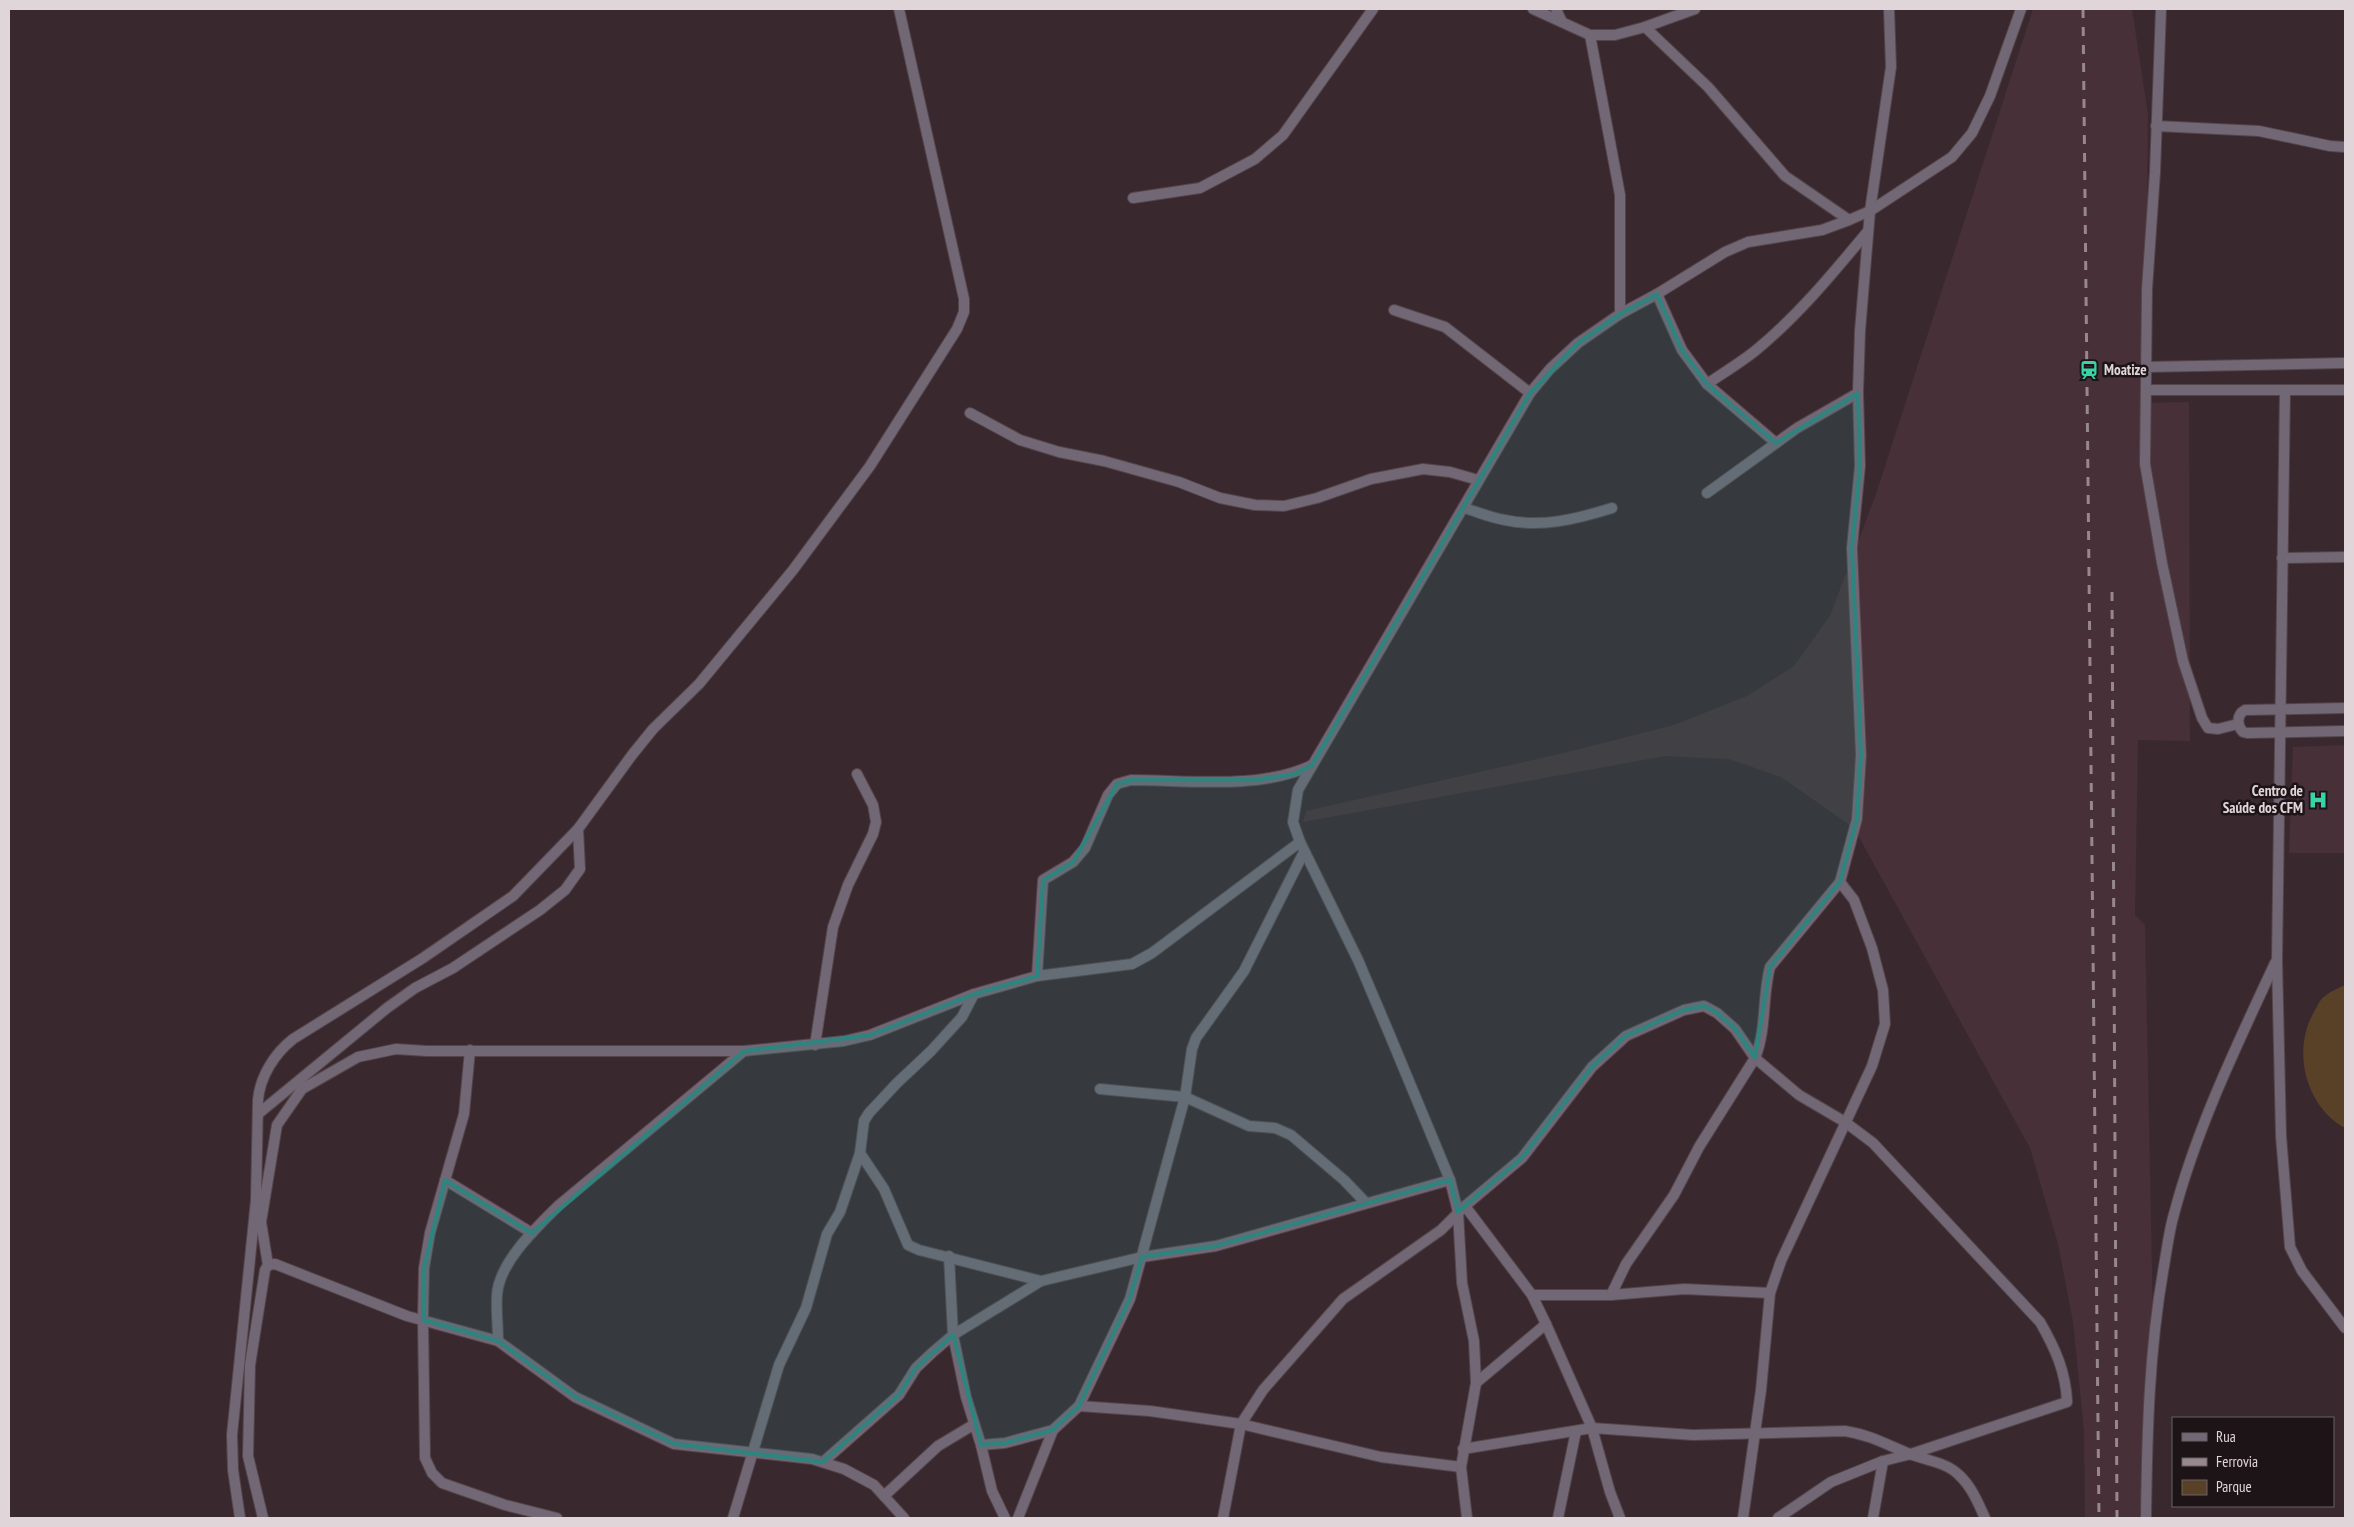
<svg xmlns="http://www.w3.org/2000/svg" width="2354" height="1527" viewBox="0 0 2354 1527" font-family="'PT Sans Narrow',sans-serif">
	<style>
		.built { fill: #473038 }
		.park { fill: #594128 }
		.lines { fill: none; stroke-linecap: round; stroke-linejoin: round }
		.minor-casing { stroke: #54454a; stroke-width: 12 }
		.minor { stroke: #726774; stroke-width: 10 }
		.rail { stroke: #96888d; stroke-width: 3; stroke-dasharray: 9 9; stroke-linecap: butt }
		.marked { fill: #2e847e; fill-opacity: 0.2; stroke: #2e847e; stroke-width: 4; stroke-linejoin: round }
		.labels { text-anchor: middle; stroke-width: 5; stroke-linejoin: round; paint-order: stroke }
		.poi-label { font-size: 15px; font-weight: bold; fill: #e0d5d8; stroke: #1c1417; text-anchor: start }
	</style>
	<rect width="100%" height="100%" fill="#39292f"/>
	<g class="built">
		<path d="M2033 9H2132L2148 115 2145 403 2189 402 2190 741 2138 740 2135 915 2145 925 2153 1319 2144 1518H2085L2084 1431 2073 1322 2058 1244 2030 1148 1854 828 1781 777 1729 759 1665 756 1303 822 1306 811 1564 753 1674 725 1747 696 1794 666 1830 616 1876 494Z"/>
		<path d="M2345 745V853H2289L2293 747Z"/>
	</g>
	<path class="park" d="M2345 985V1127H2343C2305 1104 2292 1050 2314 1012 2317 1007 2320 999 2325 996 2331 991 2339 988 2345 985Z"/>
	<g class="lines">
		<g class="minor-casing">
			<g id="minor">
				<path d="M1533 9 1590 35H1615L1645 27 1695 9"/>
				<path d="M1556 9 1562 22"/>
				<path d="M2161 9 2155 172 2147 289 2145 464 2162 563 2183 661 2202 718 2208 728 2218 729 2238 724"/>
				<path d="M1645 27 1708 87 1785 176 1849 220"/>
				<path d="M1590 35 1620 195V314"/>
				<path d="M2156 126 2259 131 2330 146 2345 147"/>
				<path d="M1133 198 1200 188 1255 159 1283 135 1373 9"/>
				<path d="M1657 294 1682 350 1707 384 1776 443"/>
				<path d="M1394 310 1445 327 1530 393"/>
				<path d="M2146 367 2345 363"/>
				<path d="M1707 384C1723 373 1740 363 1755 351 1798 316 1833 273 1868 231"/>
				<path d="M2146 390H2345"/>
				<path d="M2285 390 2277 960 2281 1136 2290 1247 2302 1271 2345 1328"/>
				<path d="M970 413 1020 440 1059 452 1104 461 1179 482 1220 498 1255 505 1284 506 1317 498 1371 479 1423 469 1450 472 1478 480"/>
				<path d="M1707 493 1797 428 1858 393"/>
				<path d="M1464 508C1478 512 1491 518 1505 520 1542 528 1577 519 1612 508"/>
				<path d="M2282 558 2345 557"/>
				<path d="M2345 708 2245 710C2236 715 2237 726 2243 732L2247 733 2345 731"/>
				<path d="M1037 976 1043 880 1073 862 1085 848 1108 795 1117 784 1131 780C1187 780 1262 790 1312 765"/>
				<path d="M815 1045 833 927 848 885 873 834 876 822 873 805 857 774"/>
				<path d="M470 1050 464 1114 430 1233 424 1268 423 1320 425 1458 432 1473 442 1483 505 1505 557 1518"/>
				<path d="M1100 1089 1185 1097 1249 1126 1275 1128 1291 1135 1344 1180 1366 1203"/>
				<path d="M258 1114 387 1008 415 988 453 968 540 910 565 890 580 869 578 829"/>
				<path d="M860 1153 884 1189 908 1245 919 1250 1041 1281"/>
				<path d="M445 1180 532 1233"/>
				<path d="M1465 1206 1532 1295 1546 1324 1592 1428 1610 1492 1620 1518"/>
				<path d="M949 1256 953 1335 966 1397 981 1445 992 1491 1005 1518"/>
				<path d="M268 1265 275 1264 407 1316 498 1341 575 1397 674 1444 812 1459 844 1469 874 1485 904 1518"/>
				<path d="M1532 1295H1611L1684 1289 1770 1293"/>
				<path d="M1611 1295 1626 1264 1674 1195 1699 1147 1755 1058C1767 1029 1762 997 1770 967L1840 882 1857 819 1861 755 1852 548 1860 466 1858 393 1860 331 1870 211 1891 67 1889 9"/>
				<path d="M498 1341C498 1326 496 1310 497 1295 499 1262 537 1227 559 1205L744 1051"/>
				<path d="M1476 1383 1546 1324"/>
				<path d="M1079 1406 1150 1411 1241 1424 1381 1457 1461 1467"/>
				<path d="M981 1445 1005 1443 1053 1430 1079 1406 1130 1299 1185 1097 1192 1049 1196 1038 1244 971 1304 852"/>
				<path d="M1463 1449 1592 1428 1693 1435 1845 1431C1871 1435 1887 1445 1910 1454 1927 1461 1946 1462 1959 1475 1972 1487 1978 1503 1985 1518"/>
				<path d="M823 1462 899 1395 916 1368 933 1352 953 1335 1041 1281 1142 1257 1216 1246 1450 1180"/>
				<path d="M884 1496 938 1446 973 1425"/>
				<path d="M240 1518 233 1470 232 1435 256 1200 258 1100C260 1077 274 1054 293 1039L423 958 513 896 578 829 632 755 653 729 699 684 793 570 870 466 957 329 964 312V299L899 9"/>
				<path d="M263 1518 248 1456 250 1365 265 1270 268 1265 261 1222 277 1125 302 1089 358 1057 396 1049 427 1051H744L844 1041 870 1035 974 994 1037 976 1132 964 1152 953 1300 842"/>
				<path d="M733 1518 779 1365 806 1308 827 1234 840 1212 860 1153 864 1121 869 1113 897 1083 931 1051 962 1017 974 994"/>
				<path d="M1018 1518 1053 1430"/>
				<path d="M1223 1518 1241 1424 1263 1390 1343 1299 1441 1230 1465 1206 1522 1158 1592 1067 1626 1036 1684 1010 1704 1006 1717 1013 1735 1029 1755 1058 1799 1095 1845 1122 1873 1143 2040 1322C2055 1348 2066 1372 2067 1402L1911 1454 1883 1461 1831 1482 1778 1518"/>
				<path d="M1467 1518 1461 1467 1476 1383 1474 1341 1462 1283 1458 1212 1450 1180 1389 1033 1358 960 1300 842 1293 822 1298 790 1530 393 1550 369 1578 343 1620 314 1657 294 1725 252 1748 242 1822 230 1849 220 1870 211 1952 157 1972 133 1990 96 2021 9"/>
				<path d="M1558 1518 1576 1431"/>
				<path d="M1743 1518 1761 1390 1770 1293 1781 1261 1872 1066 1885 1024 1883 990 1872 948 1854 900 1840 882"/>
				<path d="M1873 1518 1883 1461"/>
				<path d="M2146 1518C2147 1434 2149 1350 2164 1266 2167 1249 2169 1231 2174 1214 2197 1127 2237 1045 2275 963"/>
			</g>
		</g>
		<use href="#minor" class="minor"/>
		<g class="rail">
			<path d="M2083 9 2099 1518"/>
			<path d="M2112 592 2117 1518"/>
		</g>
	</g>
	<path class="marked" d="M1657 294 1682 350 1707 384 1776 443 1858 393 1860 466 1852 548 1861 755 1857 819 1840 882 1770 967 1755 1058 1735 1029 1717 1013 1704 1006 1684 1010 1626 1036 1592 1067 1522 1158 1458 1212 1450 1180 1216 1246 1142 1257 1130 1299 1079 1406 1053 1430 1005 1443 981 1445 953 1335 916 1368 899 1395 823 1462 674 1444 575 1397 498 1341 423 1320 424 1268 445 1180 532 1233 744 1051 870 1035 974 994 1037 976 1043 880 1073 862 1117 784 1131 780H1252L1294 774 1312 765 1530 393 1578 343 1620 314Z"/>
	<defs>
		<g id="station-bare" transform="scale(1.5)"><path d="M-3-6H3Q5-6 5-4V2Q5 4 3 4L4.5 6H3L1.5 4h-3L-3 6H-4.5L-3 4Q-5 4-5 2V-4Q-5-6-3-6ZM-3.5-4v3h7v-3ZM-3.5 1v1.5H-2V1ZM2 1v1.5H3.5V1Z" fill="#39d4a5" stroke="#1c1417" stroke-width="2.5" paint-order="stroke"/></g>
		<g id="hospital-bare" transform="scale(1.5)"><path d="M-5-5h3v3.5h4V-5h3V5h-3V1.5h-4V5h-3Z" fill="#39d4a5" stroke="#1c1417" stroke-width="2.5" paint-order="stroke"/></g>
	</defs>
	<g fill-rule="evenodd">
		<use href="#station-bare" x="2089" y="370"/>
		<use href="#hospital-bare" x="2318" y="800"/>
	</g>
	<g class="labels">
		<g class="poi-label">
			<text x="2104" y="375">Moatize</text>
			<text x="2303" y="796" text-anchor="end">Centro de<tspan x="2303" dy="17">Saúde dos CFM</tspan></text>
		</g>
	</g>
	<rect width="2354" height="1527" fill="none" stroke="#e0d5d8" stroke-width="20"/>
	<rect x="2172" y="1417" width="162" height="90" fill="#1c1417" stroke="#6a6164"/>
	<rect x="2182" y="1433" width="25" height="8" fill="#726774" stroke="#6a6164"/>
	<text x="2216" y="1442" font-size="15" fill="#e0d5d8">Rua</text>
	<rect x="2182" y="1458" width="25" height="8" fill="#96888d" stroke="#6a6164"/>
	<text x="2216" y="1467" font-size="15" fill="#e0d5d8">Ferrovia</text>
	<rect x="2182" y="1480" width="25" height="15" fill="#594128" stroke="#6a6164"/>
	<text x="2216" y="1492" font-size="15" fill="#e0d5d8">Parque</text>
</svg>
